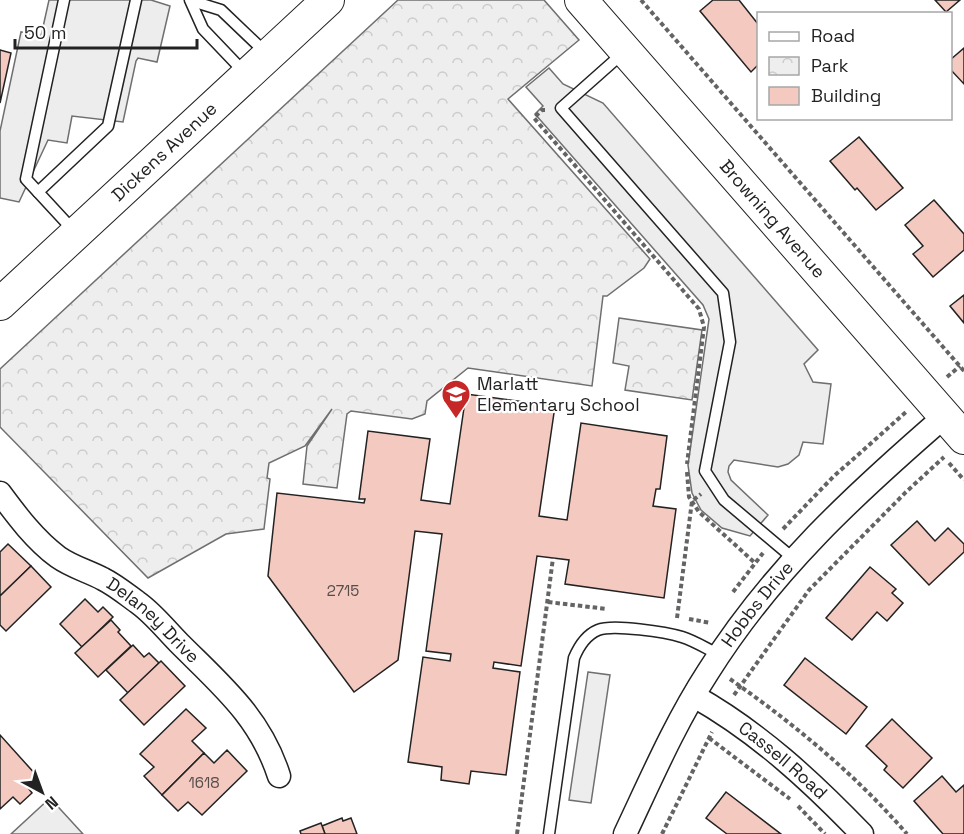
<svg xmlns="http://www.w3.org/2000/svg" width="964" height="834" viewBox="0 0 964 834" font-family="'Space Grotesk',sans-serif">
	<style>
		.park { fill: url(#park-crowns); stroke: #6f6f6f; stroke-width: 1.5 }
		.parking { fill: #ededed; stroke: #6f6f6f; stroke-width: 1.5 }
		.building { fill: #f3c9c0; stroke: #222; stroke-width: 1.5 }
		.lines { fill: none; stroke-linecap: round; stroke-linejoin: round }
		.lane-casing { stroke: #222; stroke-width: 13 }
		.street-casing { stroke: #222; stroke-width: 25 }
		.secondary-casing { stroke: #222; stroke-width: 34 }
		.path { stroke: #646464; stroke-width: 4; stroke-dasharray: 4.5 3; stroke-linecap: butt }
		.lane { stroke: #fff; stroke-width: 10 }
		.street { stroke: #fff; stroke-width: 22 }
		.secondary { stroke: #fff; stroke-width: 32 }
		.labels { text-anchor: middle; stroke-width: 4.5; stroke-linejoin: round; paint-order: stroke }
		.number-label { font-size: 15px; fill: #564c4a }
		.street-label { font-size: 18px; fill: #222; stroke: #fff }
		.poi-label { font-size: 18px; fill: #222; stroke: #fff; text-anchor: start }
	</style>
	<defs>
		<pattern id="park-crowns" width="20" height="18" patternUnits="userSpaceOnUse" patternTransform="scale(1.5)"><rect width="20" height="18" fill="#eee"/><path d="M2 6a3 3 0 1 1 6 0M12 15a3 3 0 1 1 6 0" fill="none" stroke="#ccc"/></pattern>
	</defs>
	<rect width="100%" height="100%" fill="#fff"/>
	<g class="park">
		<path d="M398 0H544L579 40 508 99 650 259 644 268 607 296H603L592 386 468 368 427 401 425 414 412 419 351 411 347 414 337 488 303 484 307 446 332 409 305 446 269 463 267 478 270 479 264 529 226 534 148 578 0 427V369Z"/>
		<path d="M619 318 702 330 692 400 625 390 629 366 613 363Z"/>
	</g>
	<g class="parking">
		<path d="M49 0H151L170 6 157 62 138 58 136 61 123 122 72 116 67 143 48 140 19 202 0 198V131L21 32 41 36Z"/>
		<path d="M549 68 563 84 603 103 818 350 804 364 813 382 831 384 823 444 803 442 799 455 788 464 778 467 734 460 729 466 728 472 731 480 768 515 750 536 722 528 701 510 692 493 688 465 709 319 703 305 535 114 543 106 526 87Z"/>
		<path d="M588 672 610 675 591 803 569 800Z"/>
		<path d="M50 798 83 834H11Z"/>
	</g>
	<g class="building">
		<path d="M713 0H739L758 24V65L751 72 700 11Z"/>
		<path d="M935 0H960L946 12Z"/>
		<path d="M964 48V84L950 69V60Z"/>
		<path d="M0 50 11 53 0 103Z"/>
		<path d="M859 137 903 188 876 210 857 188 855 190 830 161Z"/>
		<path d="M934 200 964 234V250L933 277 913 254 923 246 905 225Z"/>
		<path d="M964 295V323L950 306Z"/>
		<path d="M466 394 555 406 539 516 567 520 581 423 667 436 660 489H656L653 506 676 509 664 598 565 584 569 560 537 556 521 666 494 662 493 668 520 672 506 775 471 771 469 784 441 780 442 767 408 762 423 657 450 661 451 654 426 651 442 534 415 531 398 660 354 692 268 576 277 493 364 503 365 499H359L368 431 430 439 421 500 450 504Z"/>
		<path d="M917 521 935 541 948 528 964 544V552L929 585 891 545Z"/>
		<path d="M8 544 31 566 0 596V552Z"/>
		<path d="M31 566 51 587 6 631 0 625V596Z"/>
		<path d="M870 567 896 589 892 593 903 603 887 621 877 612 852 640 826 618Z"/>
		<path d="M85 599 98 612 103 607 113 617 82 647 60 624Z"/>
		<path d="M111 620 120 630 118 632 131 646 98 677 75 653Z"/>
		<path d="M133 645 144 657 149 653 159 663 128 693 106 670Z"/>
		<path d="M805 658 867 707 846 734 784 685Z"/>
		<path d="M161 661 185 686 144 725 120 700Z"/>
		<path d="M186 709 206 728 192 741 204 753 162 795 144 776 154 767 140 754Z"/>
		<path d="M892 719 932 758 903 788 884 770 887 766 866 746Z"/>
		<path d="M0 735 37 776 26 785 32 793 20 804 13 797 0 809Z"/>
		<path d="M227 750 247 771 202 815 188 802 178 811 162 795 204 753 214 763Z"/>
		<path d="M942 776 956 792 964 785V834H943L914 801Z"/>
		<path d="M726 792 781 834H727L706 818Z"/>
		<path d="M342 818 343 821 351 818 357 834H325L322 826Z"/>
		<path d="M321 823 325 834H301L300 831Z"/>
	</g>
	<g class="lines">
		<g class="lane-casing">
			<g id="lane">
				<path d="M64 0 26 179 74 231"/>
				<path d="M190 0 203 29 245 73"/>
				<path d="M192 1 221 10 266 53"/>
				<path d="M623 53 561 108 723 293 730 342 705 471 724 500 794 559"/>
				<path d="M38 192 108 126 136 0"/>
				<path d="M549 834 574 658C579 646 586 635 598 630 613 624 666 632 682 637 695 641 707 649 720 655"/>
			</g>
		</g>
		<g class="street-casing">
			<g id="street">
				<path id="s1" d="M0 493C17 516 35 540 58 557 72 567 88 571 103 579 115 585 126 594 137 602 153 613 166 630 179 643 222 686 260 717 279 776"/>
				<path id="s2" d="M694 696C758 732 811 781 862 834"/>
				<path id="s3" d="M625 834C651 779 675 723 708 672 772 570 855 494 945 416"/>
			</g>
		</g>
		<g class="secondary-casing">
			<g id="secondary">
				<path id="s4" d="M581 0 964 438"/>
				<path id="s5" d="M0 304 328 0"/>
			</g>
		</g>
		<g class="path">
			<path d="M641 0 964 371"/>
			<path d="M545 110H542L534 118 699 309 704 327 687 464"/>
			<path d="M947 377 960 366"/>
			<path d="M949 463 964 480"/>
			<path d="M687 472 689 497 699 512 754 562"/>
			<path d="M783 529 833 477 906 412"/>
			<path d="M733 592 763 553"/>
			<path d="M548 602 607 609"/>
			<path d="M677 618 692 501 701 494"/>
			<path d="M689 619 711 623"/>
			<path d="M730 679C794 724 855 774 907 834"/>
			<path d="M734 695 809 590 906 492 944 457"/>
			<path d="M709 738 790 799"/>
			<path d="M798 806 825 834"/>
			<path d="M517 834 553 558"/>
			<path d="M662 834 712 732"/>
		</g>
		<use href="#lane" class="lane"/>
		<use href="#street" class="street"/>
		<use href="#secondary" class="secondary"/>
	</g>
	<defs>
		<g id="school-pin" transform="scale(1.5)"><path d="M0 17L-7.5 6A9.5 9.5 0 1 1 7.5 6Z" fill="#c62828" stroke="#fff"/><path d="M0-5L7-2L0 1L-7-2ZM-4 1L0 2.5L4 1V4Q0 6-4 4Z" fill="#fff"/></g>
	</defs>
	<g fill-rule="evenodd">
		<use href="#school-pin" x="456" y="394"/>
	</g>
	<g class="labels">
		<g class="number-label">
			<text x="343" y="596">2715</text>
			<text x="204" y="788">1618</text>
		</g>
		<g class="street-label">
			<text dy="6" stroke="none"><textPath href="#s5" startOffset="224">Dickens Avenue</textPath></text>
			<text dy="6" stroke="none"><textPath href="#s4" startOffset="291">Browning Avenue</textPath></text>
			<text dy="6" stroke="none"><textPath href="#s3" startOffset="266">Hobbs Drive</textPath></text>
			<text dy="6" stroke="none"><textPath href="#s1" startOffset="202">Delaney Drive</textPath></text>
			<text dy="6" stroke="none"><textPath href="#s2" startOffset="110">Cassell Road</textPath></text>
		</g>
		<g class="poi-label">
			<text x="477" y="390">Marlatt<tspan x="477" dy="21">Elementary School</tspan></text>
		</g>
	</g>
	<rect x="757" y="12" width="195" height="108" fill="#ffffff" stroke="#a7a7a7" stroke-width="1.5"/>
	<rect x="769" y="32" width="30" height="9" fill="#ffffff" stroke="#a7a7a7" stroke-width="1.5"/>
	<text x="811" y="42" font-size="18" fill="#222222">Road</text>
	<rect x="769" y="57" width="30" height="18" fill="url(#park-crowns)" stroke="#a7a7a7" stroke-width="1.5"/>
	<text x="811" y="72" font-size="18" fill="#222222">Park</text>
	<rect x="769" y="87" width="30" height="18" fill="#f3c9c0" stroke="#a7a7a7" stroke-width="1.5"/>
	<text x="811" y="102" font-size="18" fill="#222222">Building</text>
	<g transform="translate(42 792) rotate(139)" stroke="#ffffff" stroke-width="4.5" paint-order="stroke">
	<path d="M0-4.5L10 22L0 15L-10 22Z" fill="#222222"/>
	<text y="-9" font-size="16" font-weight="bold" text-anchor="middle" fill="#222222">N</text>
	</g>
	<path d="M15 39v9h182v-9" fill="none" stroke="#222222" stroke-width="3"/>
	<text x="24" y="39" font-size="18" fill="#222222" stroke="#ffffff" stroke-width="4.5" paint-order="stroke">50 m</text>
</svg>
